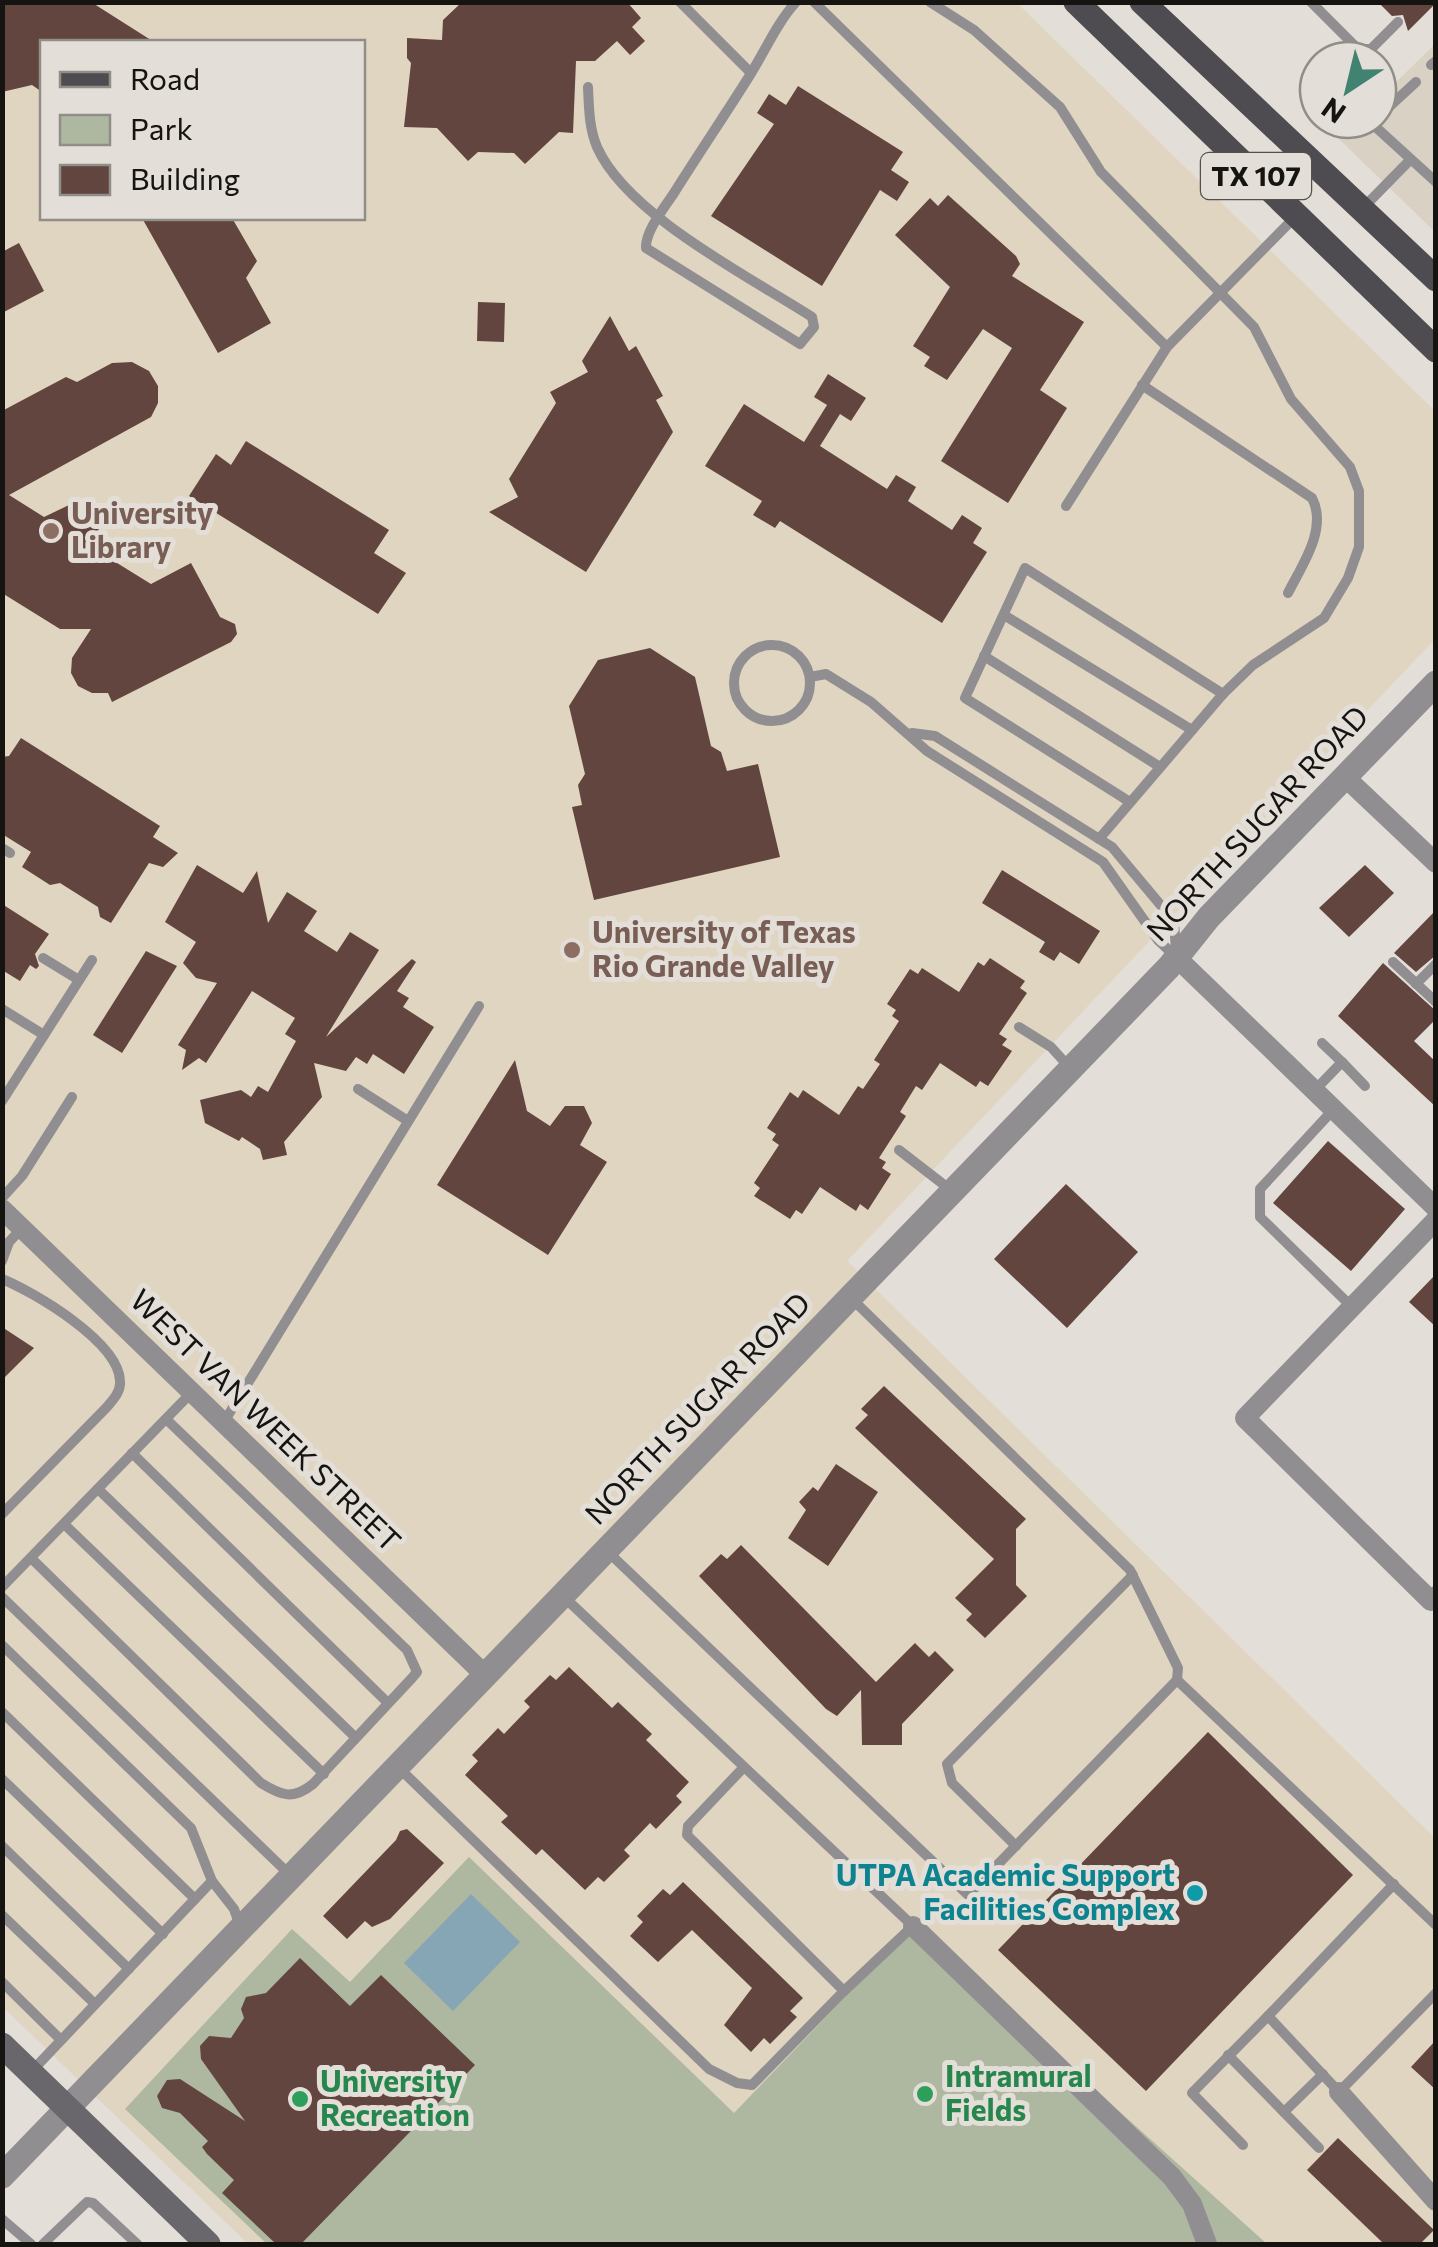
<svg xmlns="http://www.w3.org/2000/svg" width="1438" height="2247" viewBox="0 0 1438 2247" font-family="Commissioner,sans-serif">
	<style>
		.built { fill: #d9d1c4 }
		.education { fill: #e0d5c0; fill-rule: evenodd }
		.green { fill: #aeb7a0 }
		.water { fill: #86a6b5 }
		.building { fill: #61453e }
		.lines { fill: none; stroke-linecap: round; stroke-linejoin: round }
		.service { stroke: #908e91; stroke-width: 10 }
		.minor { stroke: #908e91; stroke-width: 20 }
		.tertiary { stroke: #908e91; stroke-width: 25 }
		.secondary { stroke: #6a676c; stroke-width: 25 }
		.primary { stroke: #4f4c51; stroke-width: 25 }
		.education-dot { fill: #8d6e63; stroke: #e3dfd8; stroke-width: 4 }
		.culture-dot { fill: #0f9aa8; stroke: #e3dfd8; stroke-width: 4 }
		.leisure-dot { fill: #2e9e5b; stroke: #e3dfd8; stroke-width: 4 }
		.labels { text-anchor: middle; stroke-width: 10; stroke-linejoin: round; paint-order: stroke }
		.shield { fill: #e3dfd8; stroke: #53514d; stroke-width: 2.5 }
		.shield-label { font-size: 28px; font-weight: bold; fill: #151411 }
		.education-label { font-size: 30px; font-weight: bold; fill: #785e54; stroke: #e3dfd8; text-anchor: start }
		.street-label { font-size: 30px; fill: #151411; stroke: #e3dfd8 }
		.culture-label { font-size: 30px; font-weight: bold; fill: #0d838f; stroke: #e3dfd8; text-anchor: end }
		.leisure-label { font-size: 30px; font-weight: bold; fill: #27864d; stroke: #e3dfd8; text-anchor: start }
	</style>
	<rect width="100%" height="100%" fill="#e3dfd8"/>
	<path class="built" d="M1435 44V232L1339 139 1358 120H1378V100Z"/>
	<path class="education" d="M2 3H1017L1435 411V639L847 1261 1435 1838V2244H248L3 2007ZM42 42H362V218H42Z"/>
	<path class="green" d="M469 1857 734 2113 913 1926 1267 2244H267L125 2109 292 1929 350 1982Z"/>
	<path class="water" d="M471 1894 520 1942 453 2011 404 1963Z"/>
	<g class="building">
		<path d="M2 2H91L154 42H42V92L32 85 2 92Z"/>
		<path d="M462 2H627L641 18 632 27 645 41 630 55 617 41 595 61H576L573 133 559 132 525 164 514 153 478 152 468 161 437 128 404 127 411 63 407 58V38L442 40 443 20Z"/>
		<path d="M1378 2H1436V3L1408 31 1403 15 1392 16Z"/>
		<path d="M798 86 903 152 891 170 909 182 897 201 880 190 822 286 711 216 774 124 757 113 769 94 786 105Z"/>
		<path d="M948 195 1016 256 1020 264 1012 276 1084 322 1040 390 1067 408 1008 503 941 461 1012 348 983 329 947 380 924 366 930 357 913 346 950 287 895 235 930 198 938 206Z"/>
		<path d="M142 218H232L257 261 246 278 271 323 218 353Z"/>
		<path d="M19 243 44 291 2 313V252Z"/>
		<path d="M478 302 505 303 504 342 477 341Z"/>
		<path d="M610 316 629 351 636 346 663 396 656 400 673 432 586 572 489 512 518 497 509 479 556 403 550 392 588 372 582 361Z"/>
		<path d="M132 362 149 371 158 386V403L151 417 9 495 44 517 69 505 86 509 99 527 96 550 151 584 191 563 220 617 235 624 237 634 231 642 112 702 108 693H92L78 686 71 673 72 658 91 629H60L2 593V411L66 377 77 382 112 363Z"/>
		<path d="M828 374 866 398 851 421 840 414 820 446 887 489 896 475 916 487 908 501 952 530 962 515 982 528 973 543 987 552 942 623 780 521 775 528 753 515 762 501 705 466 744 404 804 442 827 405 814 397Z"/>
		<path d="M246 441 389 530 374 553 406 573 378 614 189 496 216 454 231 465Z"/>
		<path d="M650 648 695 677 711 746 721 752 727 771 758 764 780 857 594 900 572 807 582 805 578 785 585 774 569 706 598 660Z"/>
		<path d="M21 738 160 826 153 837 178 853 163 867 149 863 111 923 100 917 98 907 60 883 50 885 22 867 31 852 2 834V757L9 756Z"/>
		<path d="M197 865 243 893 257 871 268 923 287 892 317 911 304 931 337 952 350 932 379 950 326 1037 412 959 416 962 397 991 409 998 403 1007 434 1027 404 1074 373 1054 367 1064 356 1057 346 1071 314 1063 322 1097 284 1142 287 1155 263 1160 260 1149 242 1137 239 1141 205 1123 200 1100 241 1090 251 1097 258 1086 268 1092 296 1041 285 1034 295 1018 252 991 206 1063 199 1058 182 1070 186 1050 178 1045 217 983 196 978 183 963 196 942 165 922Z"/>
		<path d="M1365 865 1394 893 1349 937 1319 908Z"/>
		<path d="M1002 870 1100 931 1079 964 1060 952 1054 961 1039 952 1045 942 982 903Z"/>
		<path d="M2 904 49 934 35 954 39 966 36 969 30 965 20 981 2 970Z"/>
		<path d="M1436 910V955L1416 972 1394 953Z"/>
		<path d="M146 951 177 966 122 1053 93 1035Z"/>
		<path d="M990 958 1025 981 1020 988 1027 993 999 1034 1007 1039 1002 1045 1012 1051 988 1086 980 1081 976 1087 940 1063 922 1090 916 1086 900 1112 906 1116 879 1158 886 1162 882 1168 891 1174 868 1210 860 1204 856 1211 820 1187 802 1214 796 1210 790 1219 754 1196 760 1188 754 1183 779 1145 772 1140 776 1134 767 1128 790 1092 798 1098 803 1090 839 1115 858 1086 863 1089 880 1064 874 1060 899 1021 892 1016 896 1010 887 1004 910 969 918 974 922 968 959 992 978 962 984 966Z"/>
		<path d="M1383 963 1436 1011V1019L1414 1041 1436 1062V1107L1338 1016Z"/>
		<path d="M515 1060 527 1111 550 1126 565 1106H584L592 1123 580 1145 607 1162 548 1255 437 1185Z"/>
		<path d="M1328 1141 1405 1209 1351 1271 1273 1203Z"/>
		<path d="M1066 1184 1138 1252 1067 1328 994 1259Z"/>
		<path d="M1436 1274V1327L1409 1302Z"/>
		<path d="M2 1327 34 1348 2 1380Z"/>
		<path d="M884 1386 1026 1519 1016 1529V1585L1027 1596 985 1638 966 1620 972 1614 955 1598 994 1559 855 1428 868 1415 861 1409Z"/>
		<path d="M836 1464 878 1492 828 1566 788 1538 806 1510 799 1502 813 1487 818 1491Z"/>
		<path d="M741 1545 876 1682 915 1643 929 1657 935 1651 954 1670 902 1724V1745H862L861 1690 837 1716 826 1709 699 1576 721 1554 727 1559Z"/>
		<path d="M569 1667 612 1708 618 1702 652 1734 646 1740 689 1782 676 1796 682 1802 656 1829 650 1823 624 1850 630 1856 604 1882 598 1877 585 1890 542 1849 536 1855 501 1822 508 1816 465 1775 478 1761 472 1755 498 1728 504 1734 530 1707 524 1701 550 1675 556 1680Z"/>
		<path d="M1208 1732 1353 1875 1146 2091 998 1950Z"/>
		<path d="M407 1829 444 1863 390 1919 372 1927 365 1921 347 1939 323 1916 396 1840 400 1831Z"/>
		<path d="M683 1882 803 1998 790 2011 797 2017 770 2044 764 2038 751 2052 724 2025 752 1988 692 1930 658 1962 630 1936 643 1922 637 1916 663 1889 670 1895Z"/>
		<path d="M300 1958 350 2006 381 1975 475 2065 301 2244H276L222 2193 234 2180 207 2154 202 2147 208 2141 180 2113 162 2108 157 2096 167 2080 180 2079 245 2121 201 2059 200 2046 209 2036 231 2038 244 2018 241 2009 246 1997 266 1993Z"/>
		<path d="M1436 2040V2090L1411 2067Z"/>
		<path d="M1338 2138 1434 2230 1420 2244H1384L1307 2170Z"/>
	</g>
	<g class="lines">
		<g class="service">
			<path d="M680 2 751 73"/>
			<path d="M814 2 1167 347"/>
			<path d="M930 2 974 30 1060 107 1101 172 1254 327 1291 399 1350 467 1359 491V547L1348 578 1324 618 1253 665 1223 694 1099 839"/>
			<path d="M1311 2 1358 49H1371L1398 22"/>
			<path d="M1431 65 1436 61"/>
			<path d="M588 87C589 108 589 128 597 147 627 215 750 277 812 317L814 327 800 344 646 248C645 231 665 207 674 193 699 153 725 115 750 75 765 51 777 23 796 2"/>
			<path d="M1378 117 1416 82"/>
			<path d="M1368 120 1436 182"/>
			<path d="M1362 209 1410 160"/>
			<path d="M1142 385 1312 498C1328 529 1302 565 1288 593"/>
			<path d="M1066 506 1167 347 1296 216"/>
			<path d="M1004 615 1192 730"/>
			<circle cx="772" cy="683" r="38"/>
			<path d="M984 656 1160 767"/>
			<path d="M810 677 826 674 871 702 927 751 1103 862 1158 940 1177 958"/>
			<path d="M912 733 935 736 1112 847 1174 921 1176 951"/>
			<path d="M1130 802 965 698 1025 568 1223 694"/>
			<path d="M2 848 10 853"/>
			<path d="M43 958 79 980"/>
			<path d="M1393 962 1436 1002"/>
			<path d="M1416 984 1436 964"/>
			<path d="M2 1009 44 1035"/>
			<path d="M1019 1027 1051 1047 1070 1068"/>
			<path d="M1342 1062 1365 1086"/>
			<path d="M358 1089 408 1121"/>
			<path d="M1315 1090 1342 1062 1322 1043"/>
			<path d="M2 1101 92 960"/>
			<path d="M1333 1110 1260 1189V1217L1352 1307"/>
			<path d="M899 1150 952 1191"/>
			<path d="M2 1198 22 1176 72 1097"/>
			<path d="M2 1261 9 1242 22 1228"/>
			<path d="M2 1279C34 1292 119 1342 120 1381 121 1392 113 1400 106 1408L2 1514"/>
			<path d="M224 1422 479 1006"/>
			<path d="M132 1453 388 1703"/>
			<path d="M98 1489 355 1737"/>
			<path d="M64 1524 324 1774"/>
			<path d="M607 1551 968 1895 1177 1680 1178 1668 1130 1570 852 1299"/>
			<path d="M31 1558 261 1783C282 1796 293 1800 313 1784L412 1678 417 1672 407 1650 166 1419"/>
			<path d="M2 1587 192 1392"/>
			<path d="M2 1597 291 1876"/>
			<path d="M564 1597 913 1926 844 1991 687 1835 688 1826 744 1767"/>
			<path d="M2 1645 191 1828 212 1881 234 1909 240 1926"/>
			<path d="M1177 1680 1436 1925"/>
			<path d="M2 1712 195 1899"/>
			<path d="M399 1768 709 2069 737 2083 752 2085 844 1991"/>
			<path d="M2 1779 163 1934"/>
			<path d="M2 1846 129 1969"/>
			<path d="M1016 1846 952 1783 947 1764 1133 1575"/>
			<path d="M1394 1884 1268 2016 1339 2092 1436 1993"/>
			<path d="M2 1915 95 2004"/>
			<path d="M2 1982 61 2040"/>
			<path d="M1228 2055 1319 2148"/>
			<path d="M31 2072 212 1881"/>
			<path d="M1284 2112 1323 2074"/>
			<path d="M1243 2145 1192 2093 1268 2016"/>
			<path d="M2 2219 31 2244"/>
			<path d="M43 2244 87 2202 93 2203 137 2244"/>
		</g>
		<g class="minor">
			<path d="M1345 777 1436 863"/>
			<path d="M1177 958 1436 1208"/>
			<path d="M2 1209 486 1676"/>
			<path d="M1436 1220 1245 1418 1431 1601 1436 1596"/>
			<path d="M913 1926 1172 2177 1192 2204 1207 2244"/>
			<path d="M1339 2092 1436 2201"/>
		</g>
		<path class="tertiary" d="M2 2176 1169 967 1209 917 1436 683"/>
		<path class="secondary" d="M2 2045 208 2244"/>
		<g class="primary">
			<path d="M1076 2 1436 350"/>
			<path d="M1142 2 1436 279"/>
		</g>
	</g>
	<g class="education-dot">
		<circle cx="51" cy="531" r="10"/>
		<circle cx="572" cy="950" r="10"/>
	</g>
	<circle class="culture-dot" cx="1195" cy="1893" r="10"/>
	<g class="leisure-dot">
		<circle cx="925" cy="2094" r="10"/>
		<circle cx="300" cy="2099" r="10"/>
	</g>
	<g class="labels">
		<rect class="shield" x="1201" y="153" width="110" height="46" rx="8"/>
		<g class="shield-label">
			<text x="1256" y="186">TX 107</text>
		</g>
		<g class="education-label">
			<text x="71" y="524">University<tspan x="71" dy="34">Library</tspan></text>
			<text x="592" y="943">University of Texas<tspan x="592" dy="34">Rio Grande Valley</tspan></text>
		</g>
		<g class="street-label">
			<text transform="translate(1258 824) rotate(-47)" y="10">NORTH SUGAR ROAD</text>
			<text transform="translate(698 1409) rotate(-46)" y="10">NORTH SUGAR ROAD</text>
			<text transform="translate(265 1421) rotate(44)" y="10">WEST VAN WEEK STREET</text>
		</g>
		<g class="culture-label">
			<text x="1175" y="1886">UTPA Academic Support<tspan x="1175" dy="34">Facilities Complex</tspan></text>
		</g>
		<g class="leisure-label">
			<text x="945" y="2087">Intramural<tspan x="945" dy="34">Fields</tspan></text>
			<text x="320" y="2092">University<tspan x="320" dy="34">Recreation</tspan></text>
		</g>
	</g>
	<rect width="1438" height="2247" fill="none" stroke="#151411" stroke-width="10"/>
	<rect x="40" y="40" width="325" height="180" fill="#e3dfd8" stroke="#918e88" stroke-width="2.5"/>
	<rect x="60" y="72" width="50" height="15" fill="#4f4c51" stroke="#918e88" stroke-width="2.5"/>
	<text x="130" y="90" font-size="30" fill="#151411">Road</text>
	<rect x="60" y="115" width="50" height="30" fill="#aeb7a0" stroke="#918e88" stroke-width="2.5"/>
	<text x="130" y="140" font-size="30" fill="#151411">Park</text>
	<rect x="60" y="165" width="50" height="30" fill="#61453e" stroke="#918e88" stroke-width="2.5"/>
	<text x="130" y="190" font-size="30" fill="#151411">Building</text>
	<g transform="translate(1348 90) rotate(215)"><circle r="48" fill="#e3dfd8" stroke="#918e88" stroke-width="2.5"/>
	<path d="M0-8L18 38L0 25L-18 38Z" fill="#428271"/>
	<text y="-15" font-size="28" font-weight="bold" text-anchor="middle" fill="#151411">N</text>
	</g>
</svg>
